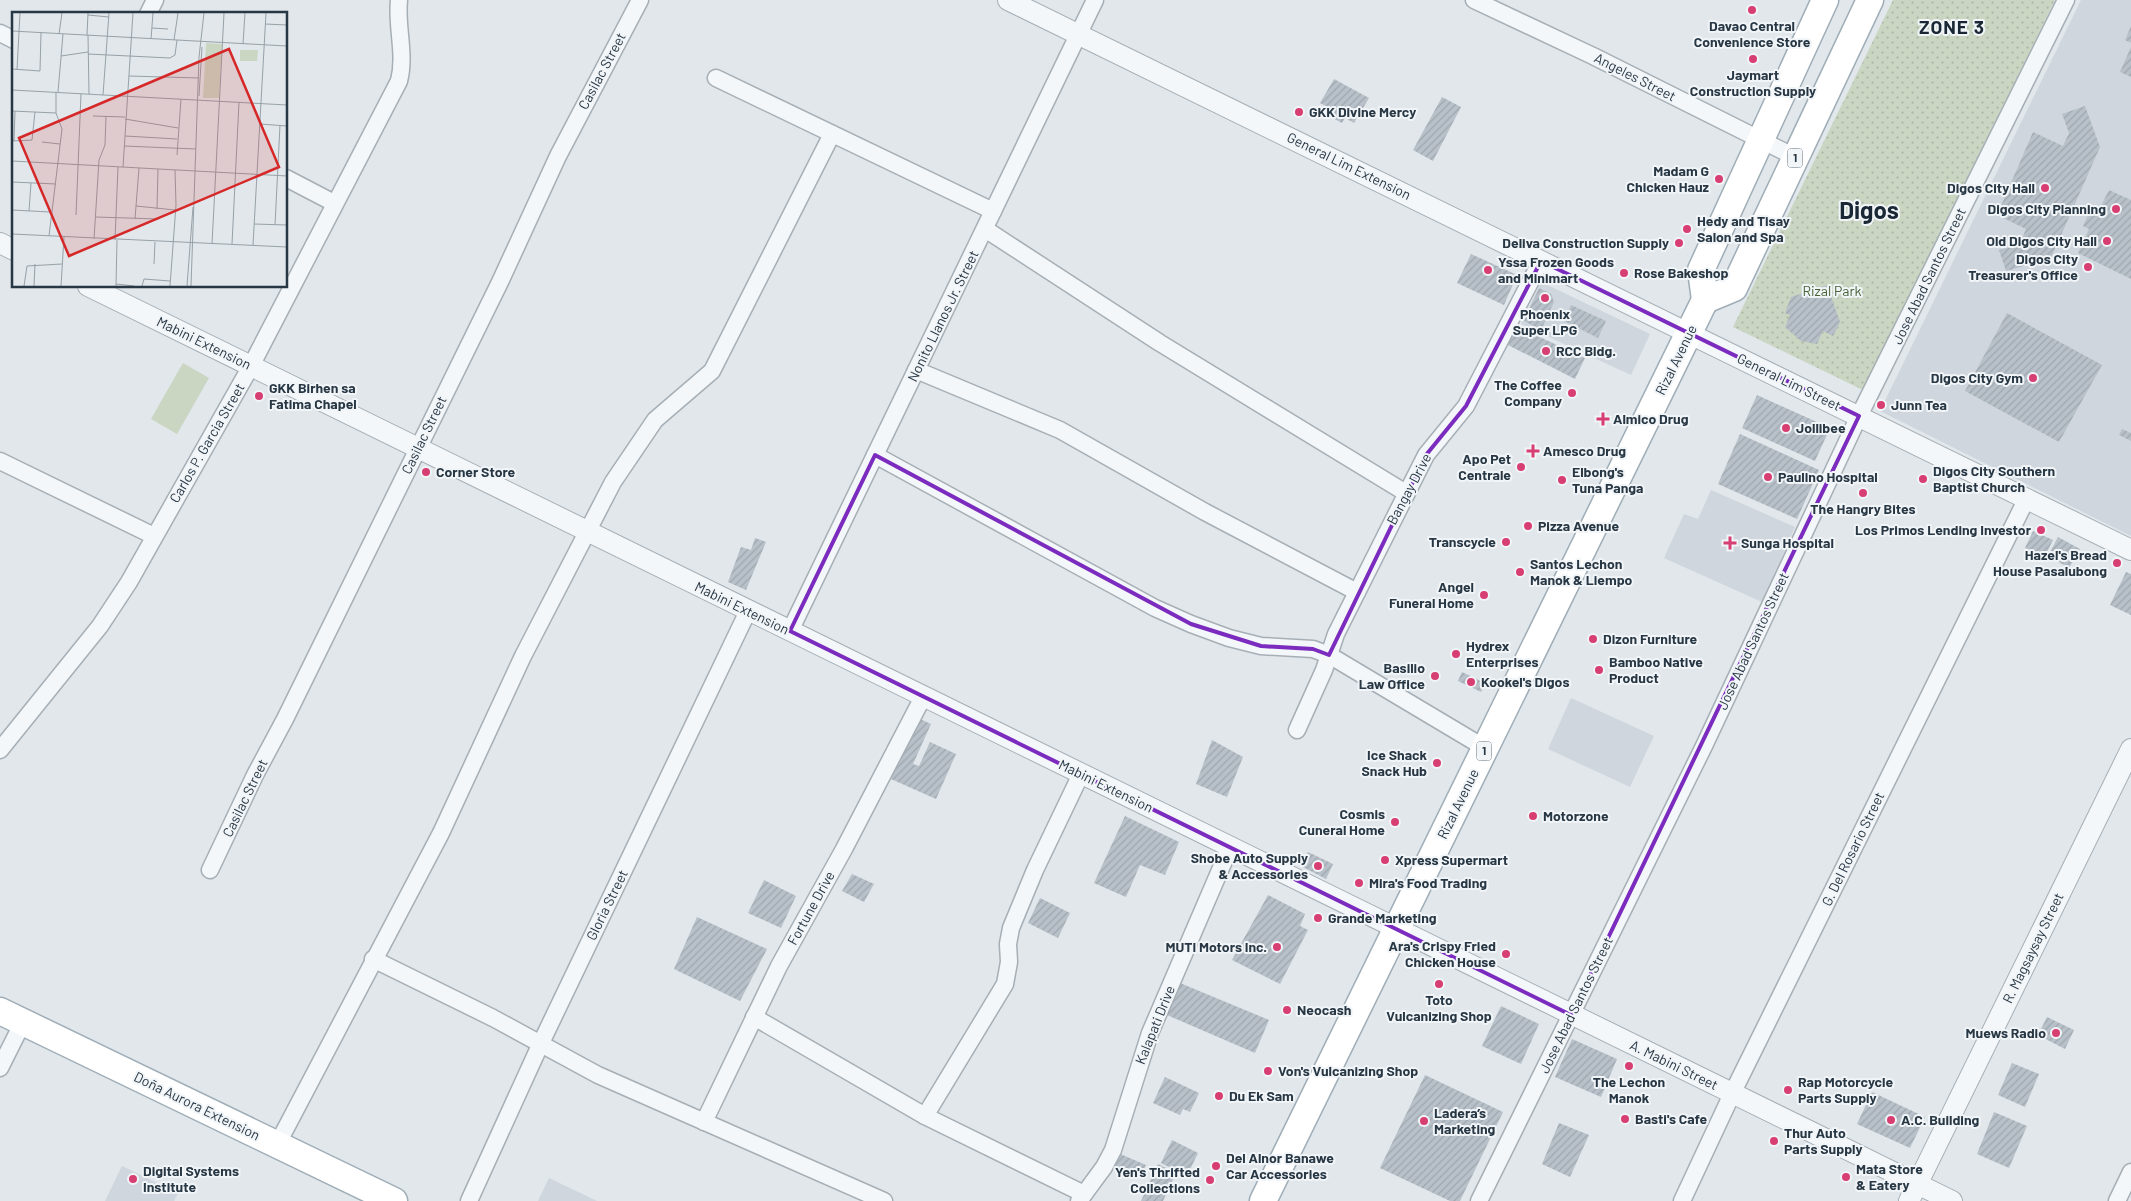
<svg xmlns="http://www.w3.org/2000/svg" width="2131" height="1201" viewBox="0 0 2131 1201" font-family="Barlow,sans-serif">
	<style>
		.built { fill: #cfd6dd }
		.grass { fill: url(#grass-dots) }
		.garden { fill: #cad5c2 }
		.building { fill: url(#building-hatch) }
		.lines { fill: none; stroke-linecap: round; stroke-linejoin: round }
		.minor-casing { stroke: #a6afb6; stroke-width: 19 }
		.tertiary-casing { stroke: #a6afb6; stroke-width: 22 }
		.primary-casing { stroke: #9fadb7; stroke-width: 29 }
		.minor { stroke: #f4f7f9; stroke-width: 16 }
		.tertiary { stroke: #f4f7f9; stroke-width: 20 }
		.primary { stroke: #fff; stroke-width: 26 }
		.marked { fill: none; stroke: #7b2cbf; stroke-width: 4; stroke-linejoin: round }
		.poi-dot { fill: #d73e72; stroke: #f1f5f8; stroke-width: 2 }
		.labels { text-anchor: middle; stroke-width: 4; stroke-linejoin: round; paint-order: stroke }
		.shield { fill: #f1f5f8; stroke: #64707a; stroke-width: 1 }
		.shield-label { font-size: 12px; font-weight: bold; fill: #283744 }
		.poi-label { font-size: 14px; font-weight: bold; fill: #283744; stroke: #f1f5f8; text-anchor: start }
		.street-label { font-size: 14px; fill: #283744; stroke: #f1f5f8 }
		.park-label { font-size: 14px; fill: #456034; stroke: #f1f5f8 }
		.district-label { font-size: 19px; font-weight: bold; letter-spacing: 1px; fill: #1a2835; stroke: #f1f5f8 }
		.town-label { font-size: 24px; font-weight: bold; fill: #1a2835; stroke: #f1f5f8 }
		.inset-road { fill: none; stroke: #97a1a8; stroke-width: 1 }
		.view { fill: #d62828; fill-opacity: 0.15; stroke: #d62828; stroke-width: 2.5 }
		.inset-edge { fill: none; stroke: #283744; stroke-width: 2.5 }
	</style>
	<defs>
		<pattern id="grass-dots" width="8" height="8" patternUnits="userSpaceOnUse" patternTransform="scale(1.25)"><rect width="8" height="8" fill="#cad5c2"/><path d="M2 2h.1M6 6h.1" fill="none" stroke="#aeb7a8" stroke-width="1.8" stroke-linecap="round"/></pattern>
		<pattern id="building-hatch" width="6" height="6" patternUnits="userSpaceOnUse" patternTransform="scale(1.25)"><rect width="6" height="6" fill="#b8c1c9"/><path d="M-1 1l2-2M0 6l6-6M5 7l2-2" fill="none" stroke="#9ea6ae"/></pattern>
	</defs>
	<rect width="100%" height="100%" fill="#e1e7eb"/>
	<g class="built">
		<path d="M2081 0H2131V536L1880 411Z"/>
		<path d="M1541 282 1650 334 1631 375 1521 324Z"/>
		<path d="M1711 490 1795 527 1762 602 1664 558 1684 514 1698 519Z"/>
		<path d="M1571 698 1654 736 1630 787 1548 749Z"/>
		<path d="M122 1166 178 1193 174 1201H105Z"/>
		<path d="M549 1178 597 1201H538Z"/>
	</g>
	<path class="grass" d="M1893 0H2055L1865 391 1733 327Z"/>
	<path class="garden" d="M183 363 209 378 177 434 151 419Z"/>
	<g class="building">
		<path d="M2131 26V43L2125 40Z"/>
		<path d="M2131 47V77L2120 72Z"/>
		<path d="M1334 79 1369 98 1354 123 1345 118 1342 123 1331 117 1335 111 1320 103Z"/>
		<path d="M1442 97 1461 107 1433 161 1413 150Z"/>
		<path d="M2085 106 2100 147 2051 258 2006 271 1999 250 2020 244 2026 229 1997 215 2033 132 2063 146 2069 133 2062 114Z"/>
		<path d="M2109 190 2131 200V279L2078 253 2089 229 2083 226 2091 209 2098 212Z"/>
		<path d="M1471 254 1517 275 1504 305 1457 283Z"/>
		<path d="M1827 285 1840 322 1833 336 1823 331 1817 344 1801 341 1785 327 1790 315 1785 313 1791 297Z"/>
		<path d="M1539 288 1551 294 1554 302 1541 330 1524 321Z"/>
		<path d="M1571 305 1606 321 1598 338 1564 321Z"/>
		<path d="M2007 313 2102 365 2059 442 1965 391Z"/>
		<path d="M1516 326 1585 358 1575 379 1508 345Z"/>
		<path d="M1757 395 1830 428 1815 461 1742 428Z"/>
		<path d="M2122 429 2131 433V441L2119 435Z"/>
		<path d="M1740 434 1819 470 1797 519 1718 484Z"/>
		<path d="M2033 531 2053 540 2045 556 2025 548Z"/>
		<path d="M2058 537 2080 549 2069 568 2048 556Z"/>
		<path d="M755 538 766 542 746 590 728 582 741 547 751 550Z"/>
		<path d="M2126 572 2131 574V615L2110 605Z"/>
		<path d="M1462 672 1485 683 1481 692 1458 681Z"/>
		<path d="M918 718 931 724 913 764 919 766 930 742 956 754 936 799 891 779Z"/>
		<path d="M1212 740 1243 757 1227 797 1196 784Z"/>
		<path d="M1125 816 1179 842 1165 875 1140 865 1126 897 1094 883Z"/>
		<path d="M1308 852 1333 864 1326 879 1301 866Z"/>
		<path d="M852 874 874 884 864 902 842 891Z"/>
		<path d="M764 880 796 896 781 928 748 913Z"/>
		<path d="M1268 895 1305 914 1300 926 1308 930 1280 984 1232 960Z"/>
		<path d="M1040 898 1070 913 1058 938 1028 923Z"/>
		<path d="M697 917 767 949 740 1001 674 969Z"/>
		<path d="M1180 983 1269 1020 1255 1053 1167 1015Z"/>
		<path d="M1501 1006 1539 1024 1521 1064 1482 1046Z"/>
		<path d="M2047 1017 2074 1030 2065 1049 2038 1035Z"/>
		<path d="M1572 1039 1617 1059 1601 1097 1555 1077Z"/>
		<path d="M2012 1063 2039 1074 2025 1107 1998 1095Z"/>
		<path d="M1425 1075 1503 1112 1460 1201H1450L1380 1168Z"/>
		<path d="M1165 1077 1199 1093 1190 1112 1183 1109 1180 1115 1153 1103Z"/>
		<path d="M1872 1092 1925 1117 1910 1148 1857 1124Z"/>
		<path d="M1994 1112 2027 1126 2009 1168 1977 1154Z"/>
		<path d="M1559 1123 1589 1135 1570 1177 1542 1164Z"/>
		<path d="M1172 1140 1198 1153 1187 1176 1161 1163Z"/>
		<path d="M1118 1153 1146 1165 1140 1178 1113 1166Z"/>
		<path d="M1158 1164 1176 1173 1163 1201H1141Z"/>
	</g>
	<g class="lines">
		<g class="minor-casing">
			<g id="minor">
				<path d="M1474 0 1593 56 1795 157"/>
				<path d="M148 14 155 0"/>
				<path d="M0 33 14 40"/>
				<path d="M716 78 993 211"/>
				<path d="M286 178 334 203"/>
				<path d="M985 229 1160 343 1406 493"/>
				<path d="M916 370 1060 430 1205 512 1357 592"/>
				<path d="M875 455 1155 608 1191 624 1229 638 1261 646 1313 649 1329 655 1485 748"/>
				<path d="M0 461 154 536"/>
				<path d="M790 631 1095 0"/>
				<path d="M1297 730 1324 670 1336 634 1426 455 1466 406 1541 261"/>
				<path d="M0 750 100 626 129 582 251 366 399 81C406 54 396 27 399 0"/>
				<path d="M210 870 255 775 285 719 500 282 558 156 640 0"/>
				<path d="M373 959 493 1018 598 1075 884 1201"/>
				<path d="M754 1017 925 1116 1084 1194"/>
				<path d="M0 1068 23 1022"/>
				<path d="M925 1116 1005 984 1009 962 1008 944 1011 928 1035 870 1081 774"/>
				<path d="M704 1122 779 966 844 849 923 697"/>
				<path d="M277 1145 441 833 523 656 613 482 655 420 712 371 832 134"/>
				<path d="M469 1201 541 1043 748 611"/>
				<path d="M1079 1201 1104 1167 1113 1150 1150 1033 1230 847"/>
				<path d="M1479 1201 1704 746 1859 416 2066 0"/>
				<path d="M1682 1201 1732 1094 2027 498"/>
				<path d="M2117 1201 2131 1172"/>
			</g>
		</g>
		<g class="tertiary-casing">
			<g id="tertiary">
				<path d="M1008 0 2131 550"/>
				<path d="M0 243 14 250"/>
				<path d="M88 286 1952 1201"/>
				<path d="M1909 1201 2131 749"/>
			</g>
		</g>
		<g class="primary-casing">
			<g id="primary">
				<path d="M1705 300 1734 288 1870 0"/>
				<path d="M0 1011 394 1201"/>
				<path d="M1263 1201 1705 300 1701 270 1825 0"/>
			</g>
		</g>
		<use href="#minor" class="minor"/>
		<use href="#tertiary" class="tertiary"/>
		<use href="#primary" class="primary"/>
	</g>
	<path class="marked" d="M1541 261 1859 416 1571 1015 790 631 875 455 1191 624 1261 646 1313 649 1329 655 1426 455 1466 406Z"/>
	<g class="poi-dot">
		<circle cx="1752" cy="10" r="5"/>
		<circle cx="1753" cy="59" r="5"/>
		<circle cx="1299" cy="112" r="5"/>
		<circle cx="1719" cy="179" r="5"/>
		<circle cx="2045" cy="188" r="5"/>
		<circle cx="2116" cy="209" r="5"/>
		<circle cx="1687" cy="229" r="5"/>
		<circle cx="2107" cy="241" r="5"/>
		<circle cx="1679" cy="243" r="5"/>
		<circle cx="2088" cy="267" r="5"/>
		<circle cx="1488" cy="270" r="5"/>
		<circle cx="1624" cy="273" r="5"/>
		<circle cx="1545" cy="298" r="5"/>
		<circle cx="1546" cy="351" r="5"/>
		<circle cx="2033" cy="378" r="5"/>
		<circle cx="1572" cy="393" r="5"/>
		<circle cx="259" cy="396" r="5"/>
		<circle cx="1881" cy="405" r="5"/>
		<path d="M1600.5 411.5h5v5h5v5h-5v5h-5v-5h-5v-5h5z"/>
		<circle cx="1786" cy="428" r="5"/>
		<path d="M1530.5 443.5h5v5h5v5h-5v5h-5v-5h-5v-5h5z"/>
		<circle cx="1521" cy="467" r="5"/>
		<circle cx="426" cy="472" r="5"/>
		<circle cx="1768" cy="477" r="5"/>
		<circle cx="1923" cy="479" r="5"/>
		<circle cx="1562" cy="480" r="5"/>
		<circle cx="1863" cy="493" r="5"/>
		<circle cx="1528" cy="526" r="5"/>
		<circle cx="2041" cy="530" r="5"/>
		<circle cx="1506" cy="542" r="5"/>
		<path d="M1727.5 535.5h5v5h5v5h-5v5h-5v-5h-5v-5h5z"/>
		<circle cx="2117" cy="563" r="5"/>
		<circle cx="1520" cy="572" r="5"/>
		<circle cx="1484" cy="595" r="5"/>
		<circle cx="1593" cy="639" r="5"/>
		<circle cx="1456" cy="654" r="5"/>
		<circle cx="1599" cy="670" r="5"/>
		<circle cx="1435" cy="676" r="5"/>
		<circle cx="1471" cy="682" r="5"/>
		<circle cx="1437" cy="763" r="5"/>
		<circle cx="1533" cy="816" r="5"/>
		<circle cx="1395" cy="822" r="5"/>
		<circle cx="1385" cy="860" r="5"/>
		<circle cx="1318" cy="866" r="5"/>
		<circle cx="1359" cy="883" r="5"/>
		<circle cx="1318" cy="918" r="5"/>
		<circle cx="1277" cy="947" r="5"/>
		<circle cx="1506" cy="954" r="5"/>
		<circle cx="1439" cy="984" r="5"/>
		<circle cx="1287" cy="1010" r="5"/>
		<circle cx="2056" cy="1033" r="5"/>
		<circle cx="1629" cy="1066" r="5"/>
		<circle cx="1268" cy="1071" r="5"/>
		<circle cx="1788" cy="1090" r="5"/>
		<circle cx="1219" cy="1096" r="5"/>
		<circle cx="1625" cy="1119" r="5"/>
		<circle cx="1891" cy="1120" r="5"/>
		<circle cx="1424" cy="1121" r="5"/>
		<circle cx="1774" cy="1141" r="5"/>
		<circle cx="1216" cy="1166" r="5"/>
		<circle cx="1846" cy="1177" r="5"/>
		<circle cx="133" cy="1179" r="5"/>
		<circle cx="1210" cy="1180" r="5"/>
	</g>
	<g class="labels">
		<g class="shield">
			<rect x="1787.5" y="148.5" width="15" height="19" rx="4"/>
			<rect x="1476.5" y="741.5" width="15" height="19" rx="4"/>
		</g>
		<g class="shield-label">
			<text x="1795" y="162">1</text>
			<text x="1484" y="755">1</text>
		</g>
		<g class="poi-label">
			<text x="1752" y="31" text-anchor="middle">Davao Central<tspan x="1752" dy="16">Convenience Store</tspan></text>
			<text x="1753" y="80" text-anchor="middle">Jaymart<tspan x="1753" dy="16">Construction Supply</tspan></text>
			<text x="1309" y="117">GKK Divine Mercy</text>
			<text x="1709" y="176" text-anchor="end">Madam G<tspan x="1709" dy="16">Chicken Hauz</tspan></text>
			<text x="2035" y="193" text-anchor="end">Digos City Hall</text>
			<text x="2106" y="214" text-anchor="end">Digos City Planning</text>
			<text x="1697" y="226">Hedy and Tisay<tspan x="1697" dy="16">Salon and Spa</tspan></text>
			<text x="2097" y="246" text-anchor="end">Old Digos City Hall</text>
			<text x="1669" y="248" text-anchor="end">Deliva Construction Supply</text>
			<text x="2078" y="264" text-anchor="end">Digos City<tspan x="2078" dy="16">Treasurer's Office</tspan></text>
			<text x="1498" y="267">Yssa Frozen Goods<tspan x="1498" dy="16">and Minimart</tspan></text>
			<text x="1634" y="278">Rose Bakeshop</text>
			<text x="1545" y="319" text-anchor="middle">Phoenix<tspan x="1545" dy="16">Super LPG</tspan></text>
			<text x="1556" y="356">RCC Bldg.</text>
			<text x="2023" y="383" text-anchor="end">Digos City Gym</text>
			<text x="1562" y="390" text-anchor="end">The Coffee<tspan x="1562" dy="16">Company</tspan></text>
			<text x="269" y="393">GKK Birhen sa<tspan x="269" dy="16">Fatima Chapel</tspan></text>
			<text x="1891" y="410">Junn Tea</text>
			<text x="1613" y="424">Almico Drug</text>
			<text x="1796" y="433">Jollibee</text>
			<text x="1543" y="456">Amesco Drug</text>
			<text x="1511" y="464" text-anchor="end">Apo Pet<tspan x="1511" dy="16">Centrale</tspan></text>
			<text x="1933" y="476">Digos City Southern<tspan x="1933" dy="16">Baptist Church</tspan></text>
			<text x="436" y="477">Corner Store</text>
			<text x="1572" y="477">Elbong's<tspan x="1572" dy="16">Tuna Panga</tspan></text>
			<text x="1778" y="482">Paulino Hospital</text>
			<text x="1863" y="514" text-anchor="middle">The Hangry Bites</text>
			<text x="1538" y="531">Pizza Avenue</text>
			<text x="2031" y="535" text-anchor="end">Los Primos Lending Investor</text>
			<text x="1496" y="547" text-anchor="end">Transcycle</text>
			<text x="1741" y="548">Sunga Hospital</text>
			<text x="2107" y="560" text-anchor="end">Hazel's Bread<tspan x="2107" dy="16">House Pasalubong</tspan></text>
			<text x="1530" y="569">Santos Lechon<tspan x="1530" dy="16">Manok &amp; Liempo</tspan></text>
			<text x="1474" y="592" text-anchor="end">Angel<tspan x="1474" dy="16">Funeral Home</tspan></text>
			<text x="1603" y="644">Dizon Furniture</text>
			<text x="1466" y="651">Hydrex<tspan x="1466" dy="16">Enterprises</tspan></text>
			<text x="1609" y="667">Bamboo Native<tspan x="1609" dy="16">Product</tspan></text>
			<text x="1425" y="673" text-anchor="end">Basilio<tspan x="1425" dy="16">Law Office</tspan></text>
			<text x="1481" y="687">Kookel's Digos</text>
			<text x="1427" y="760" text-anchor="end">Ice Shack<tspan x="1427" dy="16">Snack Hub</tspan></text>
			<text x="1385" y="819" text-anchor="end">Cosmis<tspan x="1385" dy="16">Cuneral Home</tspan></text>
			<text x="1543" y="821">Motorzone</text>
			<text x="1308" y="863" text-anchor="end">Shobe Auto Supply<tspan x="1308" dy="16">&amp; Accessories</tspan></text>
			<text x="1395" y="865">Xpress Supermart</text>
			<text x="1369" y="888">Mira's Food Trading</text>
			<text x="1328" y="923">Grande Marketing</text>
			<text x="1496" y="951" text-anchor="end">Ara's Crispy Fried<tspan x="1496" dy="16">Chicken House</tspan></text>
			<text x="1267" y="952" text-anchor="end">MUTI Motors Inc.</text>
			<text x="1439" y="1005" text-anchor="middle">Toto<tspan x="1439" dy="16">Vulcanizing Shop</tspan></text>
			<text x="1297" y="1015">Neocash</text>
			<text x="2046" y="1038" text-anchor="end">Muews Radio</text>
			<text x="1278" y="1076">Von's Vulcanizing Shop</text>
			<text x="1629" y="1087" text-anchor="middle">The Lechon<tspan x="1629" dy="16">Manok</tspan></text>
			<text x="1798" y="1087">Rap Motorcycle<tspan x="1798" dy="16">Parts Supply</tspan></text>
			<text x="1229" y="1101">Du Ek Sam</text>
			<text x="1434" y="1118">Ladera’s<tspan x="1434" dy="16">Marketing</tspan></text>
			<text x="1635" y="1124">Basti's Cafe</text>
			<text x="1901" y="1125">A.C. Building</text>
			<text x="1784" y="1138">Thur Auto<tspan x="1784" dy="16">Parts Supply</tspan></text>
			<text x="1226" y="1163">Del Alnor Banawe<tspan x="1226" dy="16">Car Accessories</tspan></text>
			<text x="1856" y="1174">Mata Store<tspan x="1856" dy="16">&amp; Eatery</tspan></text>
			<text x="143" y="1176">Digital Systems<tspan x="143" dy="16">Institute</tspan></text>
			<text x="1200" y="1177" text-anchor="end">Yen's Thrifted<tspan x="1200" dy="16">Collections</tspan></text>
		</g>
		<g class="street-label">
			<text transform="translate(602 71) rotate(-62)" y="5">Casilac Street</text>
			<text transform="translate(1635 77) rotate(27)" y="5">Angeles Street</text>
			<text transform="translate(1349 166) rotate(26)" y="5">General Lim Extension</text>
			<text transform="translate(1929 276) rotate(-64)" y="5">Jose Abad Santos Street</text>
			<text transform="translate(943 316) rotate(-64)" y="5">Nonito Llanos Jr. Street</text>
			<text transform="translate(204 343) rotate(26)" y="5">Mabini Extension</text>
			<text transform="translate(1676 360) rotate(-64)" y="5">Rizal Avenue</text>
			<text transform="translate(1789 382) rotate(26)" y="5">General Lim Street</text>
			<text transform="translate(424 435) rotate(-64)" y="5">Casilac Street</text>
			<text transform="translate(207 443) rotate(-60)" y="5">Carlos P. Garcia Street</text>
			<text transform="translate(1409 489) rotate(-62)" y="5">Bangay Drive</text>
			<text transform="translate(742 608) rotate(26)" y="5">Mabini Extension</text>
			<text transform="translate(1753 641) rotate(-65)" y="5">Jose Abad Santos Street</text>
			<text transform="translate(1106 786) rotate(26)" y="5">Mabini Extension</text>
			<text transform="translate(245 798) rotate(-64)" y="5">Casilac Street</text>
			<text transform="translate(1458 804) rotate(-64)" y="5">Rizal Avenue</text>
			<text transform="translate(1853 849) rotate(-64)" y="5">G. Del Rosario Street</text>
			<text transform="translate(607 905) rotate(-64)" y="5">Gloria Street</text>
			<text transform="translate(811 908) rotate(-61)" y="5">Fortune Drive</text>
			<text transform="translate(2033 948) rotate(-64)" y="5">R. Magsaysay Street</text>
			<text transform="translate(1576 1005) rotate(-64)" y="5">Jose Abad Santos Street</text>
			<text transform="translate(1155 1025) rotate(-68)" y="5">Kalapati Drive</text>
			<text transform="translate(1674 1065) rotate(26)" y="5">A. Mabini Street</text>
			<text transform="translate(197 1106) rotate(26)" y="5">Doña Aurora Extension</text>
		</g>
		<g class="park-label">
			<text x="1832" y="296">Rizal Park</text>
		</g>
		<g class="district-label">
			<text x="1952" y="34">ZONE 3</text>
		</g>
		<g class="town-label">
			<text x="1869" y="219">Digos</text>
		</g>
	</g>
	<g transform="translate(12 12)">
		<rect width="275" height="275" fill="#e1e7eb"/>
		<path d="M194 31 210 32 207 86H191Z" fill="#cad5c2"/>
		<path d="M228 38H246L245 49H228Z" fill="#cad5c2"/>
		<path class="inset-road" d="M76 3 97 5M253 12 275 13M140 16 156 17M0 19 275 34M47 22 50 1M75 23 76 1M76 23 77 82M139 27 141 1M162 28 166 1M231 32 233 1M76 42 158 46 163 43 165 28M49 44 76 40M0 57 28 59 29 21M5 58 8 1M117 64 187 66M0 78 275 93M46 80 51 22M91 83 97 1M187 84 190 35M0 99 44 101M81 104 113 105M113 107 166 116M248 112 275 114M113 124 165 127M0 129 20 128 23 100M2 129 3 99M30 130 48 132M112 134 184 137M165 143 169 87M0 149 275 164M111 155 121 1M0 170 44 172M124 194 163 198M145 197 146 157M0 198 38 200M17 199 19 171M64 203 69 82M84 205 147 207M123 207 127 156M242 212 275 213M263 213 268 113M0 222 275 235M37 224 50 117 44 101V80M82 227 87 148 93 133 94 104M103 228 106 155M200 232 212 1M220 232 227 90M241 233 254 1M142 252 143 230M104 272 122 274M12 274 15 254 50 252M22 274 23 252M49 274 52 225M104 274 105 228M130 274 132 267 158 269M158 274 164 193 163 158M175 274 181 195M179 274 187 45 192 1"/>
		<path class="view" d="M217 37 267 155 57 244 7 126Z"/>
		<rect width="275" height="275" class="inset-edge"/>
	</g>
</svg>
